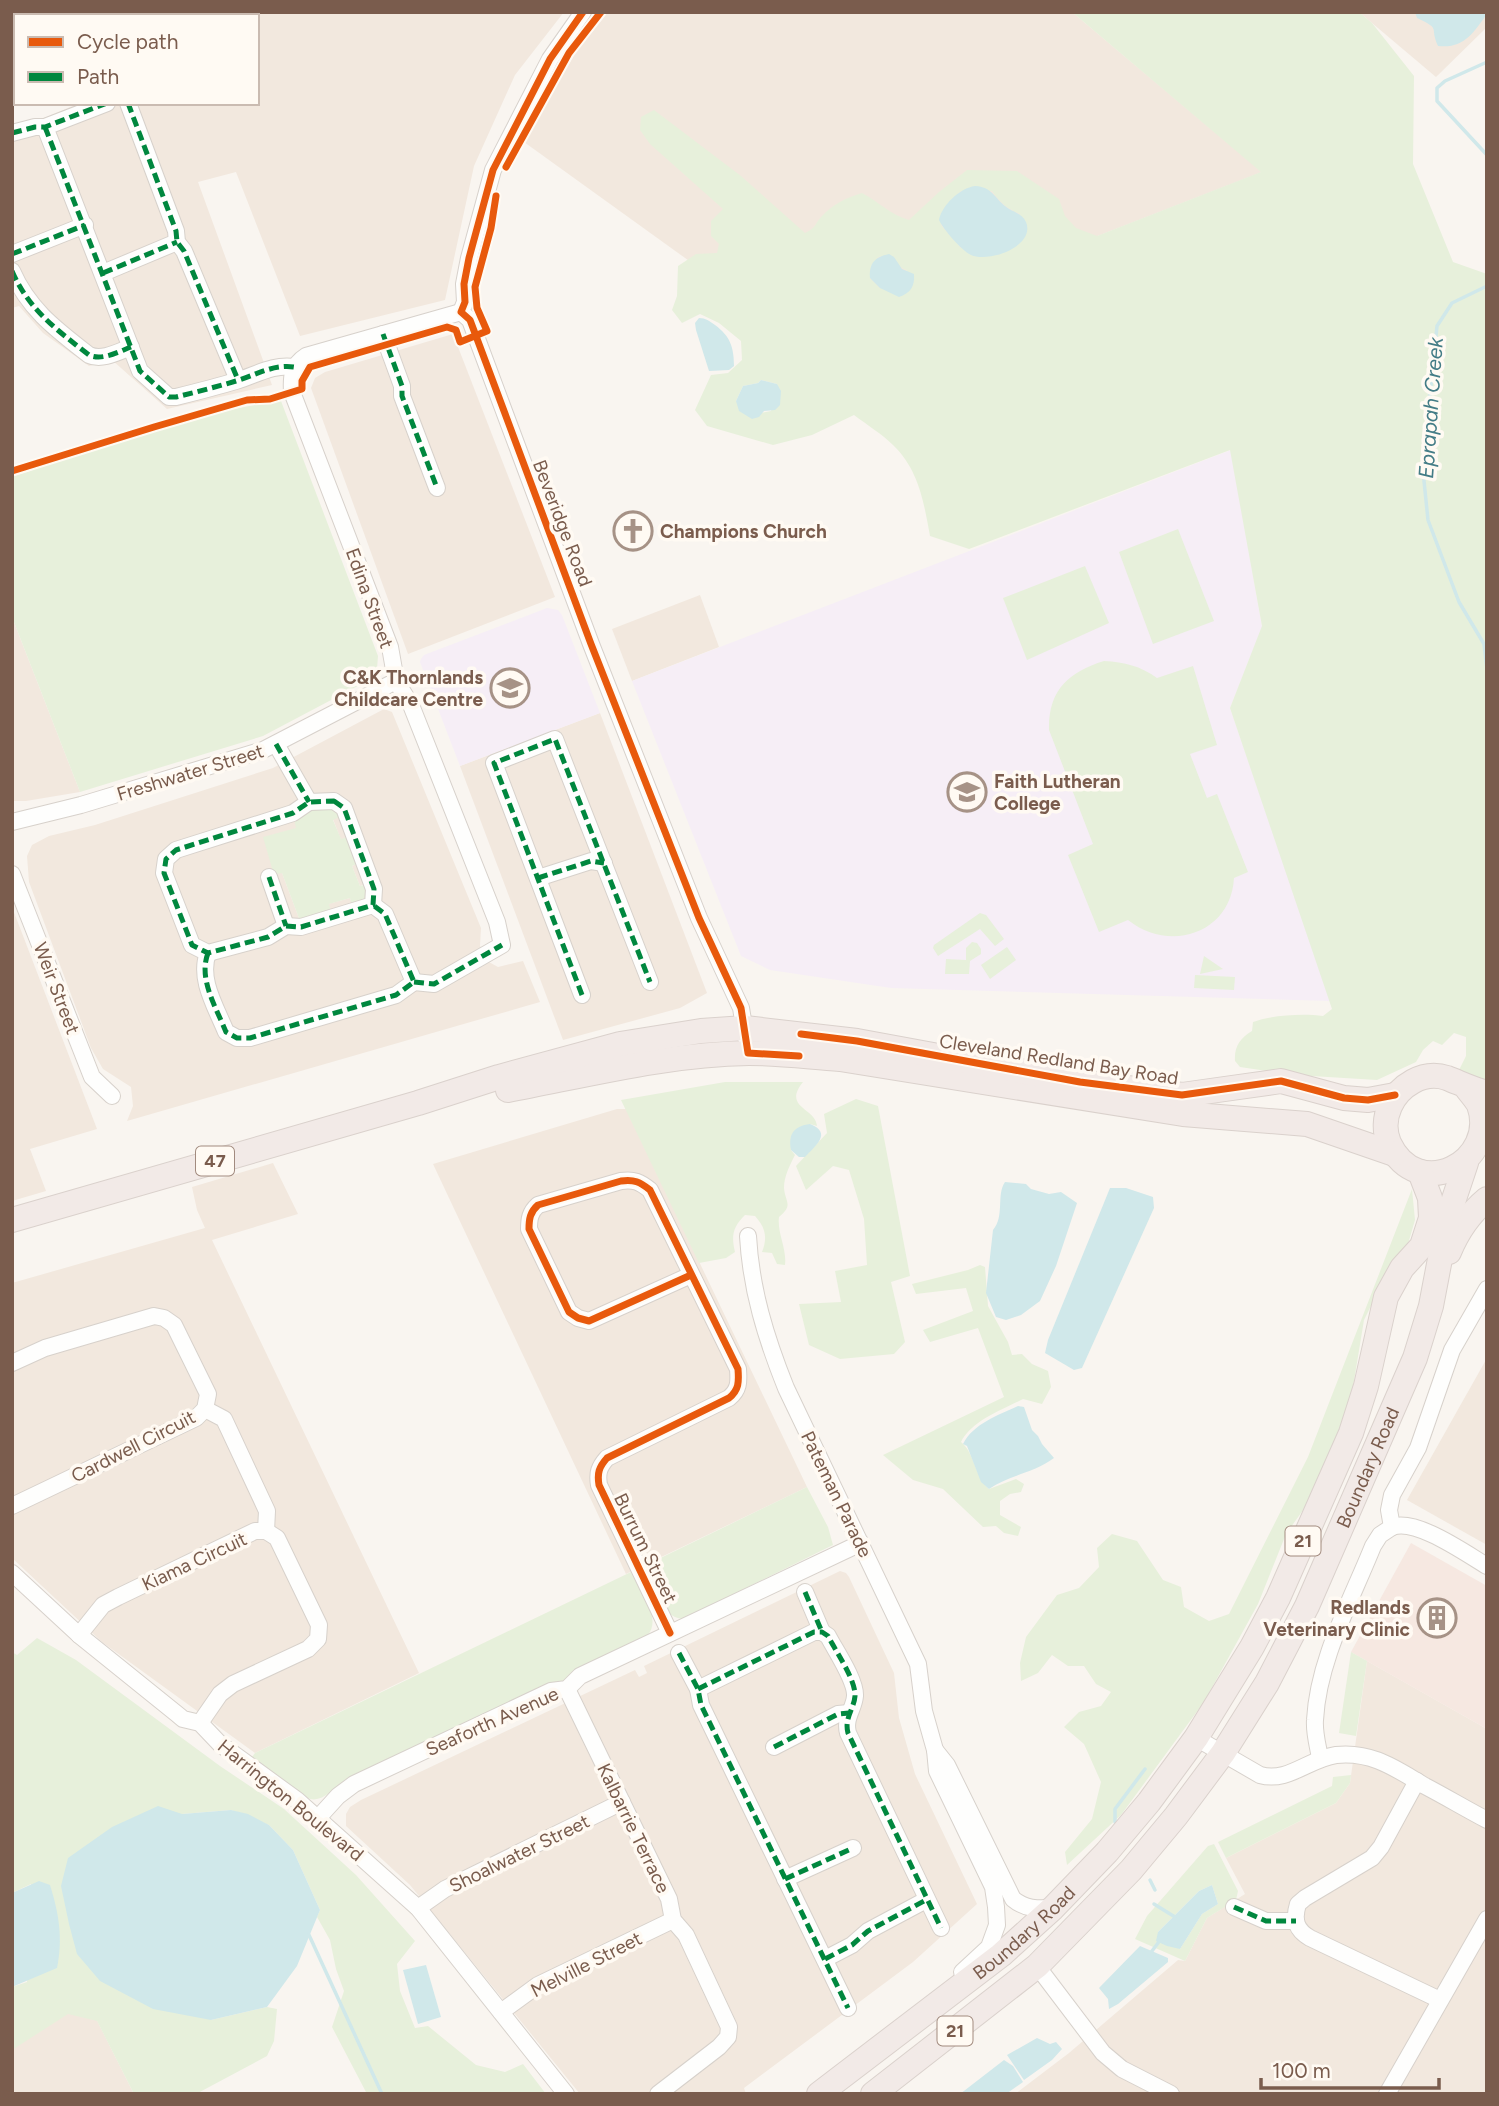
<svg xmlns="http://www.w3.org/2000/svg" width="1499" height="2106" viewBox="0 0 1499 2106" font-family="Figtree,sans-serif">
	<style>
		.residential { fill: #f2e8de; fill-rule: evenodd }
		.commercial { fill: #f6e8e1 }
		.education { fill: #f6eef6 }
		.green { fill: #e7f0db; fill-rule: evenodd }
		.water { fill: #d0e8ea }
		.lines { fill: none; stroke-linecap: round; stroke-linejoin: round }
		.stream { stroke: #d0e8ea; stroke-width: 3.5 }
		.minor-casing { stroke: #d7d1cb; stroke-width: 18 }
		.highway-casing { stroke: #dad1cc; stroke-width: 26 }
		.minor { stroke: #fefefd; stroke-width: 16 }
		.highway { stroke: #f2eae7; stroke-width: 24 }
		.quiet { stroke: #00873e; stroke-width: 5; stroke-dasharray: 10 5; stroke-linecap: butt }
		.cycleway-casing { stroke: #fffaf3; stroke-width: 11 }
		.cycleway { stroke: #e8590c; stroke-width: 7 }
		.labels { text-anchor: middle; stroke-width: 7; stroke-linejoin: round; paint-order: stroke }
		.shield { fill: #fffaf3; stroke: #a28b7f; stroke-width: 2 }
		.shield-label { font-size: 18px; font-weight: bold; fill: #7a5c4d }
		.street-label { font-size: 19px; fill: #7a5c4d; stroke: #fffaf3 }
		.poi-label { font-size: 19px; font-weight: bold; fill: #7a5c4d; stroke: #fffaf3; text-anchor: start }
		.water-label { font-size: 21px; font-style: italic; fill: #437c86; stroke: #fffaf3 }
	</style>
	<rect width="100%" height="100%" fill="#f9f5f0"/>
	<g class="residential">
		<path d="M137 12H564L515 75 474 166 445 300 300 336 236 172 198 182 272 385 167 409 112 360 89 366 43 333 19 306 12 308V131L80 103H257V16H138Z"/>
		<path d="M608 12H1072L1262 172 810 348 524 142 576 52Z"/>
		<path d="M1359 12H1487V27L1436 77Z"/>
		<path d="M453 334 555 597 408 654 311 388 315 378 325 372Z"/>
		<path d="M700 595 719 647 632 681 612 629Z"/>
		<path d="M12 617 80 792 26 801H12Z"/>
		<path d="M384 709 392 712 481 928 480 946 487 961 498 967 523 961 540 1002 127 1121 133 1106 131 1087 103 1069 91 1048 29 882 27 856 32 845 49 836 95 825 273 768ZM333 819 341 840 348 837 359 863 352 866 360 886 367 884 352 905 350 898 328 904 330 912 300 921 282 873 296 828Z"/>
		<path d="M600 713 707 993 680 1008 563 1040 460 766Z"/>
		<path d="M12 907 97 1129 30 1149 46 1191 12 1201Z"/>
		<path d="M617 1109H626L807 1487 626 1574 433 1164Z"/>
		<path d="M273 1163 298 1214 212 1240 419 1673 255 1753 102 1642 12 1558V1283L205 1228 197 1210 192 1187Z"/>
		<path d="M1487 1358V1545L1407 1500Z"/>
		<path d="M840 1571 846 1573 849 1577 894 1673 899 1718 915 1774 977 1904 913 1962 744 2088 746 2094H580L410 1885 346 1826V1814L350 1807 361 1800 635 1670 639 1677 647 1673 644 1666Z"/>
		<path d="M1367 1661 1487 1729V2094H1015L1069 2053 1178 1960 1185 1961 1207 1918 1245 1894 1226 1858 1336 1803 1350 1783Z"/>
		<path d="M74 1975 134 2094H12V2004Z"/>
	</g>
	<path class="commercial" d="M1411 1543 1487 1586V1729L1351 1652Z"/>
	<g class="education">
		<path d="M1231 450 1262 627 1230 708 1331 1001 891 988 770 970 741 956 632 681Z"/>
		<path d="M547 608 558 610 562 615 600 713 460 766 420 662 421 659 424 655Z"/>
	</g>
	<g class="green">
		<path d="M1072 12H1359L1372 23 1414 76 1413 164 1453 262 1487 274V1081L1459 1070 1466 1056V1037L1454 1033 1442 1045 1433 1041 1423 1050 1416 1062 1377 1080 1295 1075 1240 1067 1235 1061C1234 1047 1240 1038 1252 1031L1253 1022C1271 1015 1304 1013 1323 1016L1332 1009 1230 708 1262 626 1230 450 969 549 930 536C924 503 919 470 893 445 882 434 867 425 854 415L812 435 773 445 707 426 695 410 711 375 728 373 742 360 741 341 719 323 700 314 682 323 672 310 677 296 678 266 696 254 717 253 719 244 711 236V221L723 209 650 144 640 130 641 117 654 110 741 176 805 233C817 227 814 225 821 217 833 204 846 198 862 193 879 202 891 215 909 220L939 192 967 170 1017 171 1059 199 1065 216 1076 228 1097 236 1261 172ZM961 191H992C1000 202 1007 209 1020 214L961 248 941 225 952 200ZM890 255C898 259 897 268 907 270L880 288 870 278 878 257ZM761 380 777 384 771 411 760 413 736 401 743 386 758 383Z"/>
		<path d="M281 401 378 656 377 669 369 680 263 736 80 792 12 617V477C100 448 189 413 281 401Z"/>
		<path d="M1178 529 1214 621 1153 644 1119 552Z"/>
		<path d="M1085 566 1109 623 1027 660 1003 598Z"/>
		<path d="M1104 661C1125 662 1140 666 1157 678L1193 666 1217 745 1190 754 1207 798 1217 794 1248 872 1234 878C1231 934 1169 953 1128 920L1099 932 1068 855 1093 844 1049 730C1048 691 1068 672 1104 661Z"/>
		<path d="M307 809H333L341 816 333 820 341 839 349 837 359 863 352 866 360 886 368 884C367 898 365 900 352 906L350 898 329 904 331 912 300 921 282 873 274 875 263 837 296 828 294 819Z"/>
		<path d="M980 913 986 915 1004 939 995 946 980 929 938 956 933 948 934 945Z"/>
		<path d="M972 942 977 943 981 949V954L970 961 969 974H945L946 959 966 960V948Z"/>
		<path d="M1007 947 1016 960 990 979 981 965Z"/>
		<path d="M1204 956 1223 969 1200 974Z"/>
		<path d="M1195 975 1235 977 1234 990 1194 988Z"/>
		<path d="M725 1082H803C782 1108 816 1108 817 1126L810 1124 791 1150 795 1155C790 1165 784 1176 784 1188 785 1202 794 1205 779 1217 777 1233 787 1248 785 1265L777 1264 772 1253 762 1252C768 1237 765 1227 755 1216L745 1215C733 1227 731 1235 735 1252L726 1258 699 1263 621 1100Z"/>
		<path d="M856 1099 878 1106 910 1276 891 1282 905 1342 894 1354 840 1359 809 1345 799 1304 841 1302 835 1271 867 1265 864 1219 849 1170 833 1166 806 1190 796 1166 827 1133 824 1114Z"/>
		<path d="M1412 1189 1415 1220 1408 1244 1383 1282 1364 1320 1351 1399 1311 1499 1286 1534 1258 1604 1204 1702 1121 1815 1067 1865 1065 1852 1092 1819 1101 1782 1084 1744 1064 1727 1079 1712 1101 1706 1111 1692 1096 1684 1084 1666H1068L1052 1655 1038 1673 1021 1681 1020 1663 1026 1637 1057 1595 1079 1588 1099 1567 1097 1548 1112 1534 1137 1541 1163 1580 1181 1587 1184 1607 1209 1621 1229 1614 1308 1457Z"/>
		<path d="M980 1265 985 1267 988 1306 1008 1342 1012 1355 1022 1354 1032 1364 1048 1371 1051 1387 1042 1404 1023 1399C1003 1409 971 1421 961 1442 975 1453 974 1476 989 1489L1016 1479 1024 1484 1021 1492 1010 1494 1000 1501V1515L1021 1527 1018 1536 1004 1533 996 1526 983 1527 943 1489 913 1480 883 1455 1004 1397 978 1328 930 1342 923 1330 973 1311 966 1288 916 1294 912 1284 968 1270Z"/>
		<path d="M807 1487 828 1527 833 1545 683 1619C660 1617 652 1584 644 1566Z"/>
		<path d="M631 1572C640 1589 663 1619 647 1636L562 1683 548 1684 345 1781C332 1789 322 1804 307 1798L252 1757 255 1753Z"/>
		<path d="M37 1638 76 1660 220 1766 284 1809 356 1875 415 1941 397 1964 400 1991 415 2028 428 2026 476 2065 505 2072 523 2064 546 2094H367L332 2027 344 1991 336 1969 330 1940 317 1917 320 1910 293 1850 269 1825 231 1810 182 1814 211 2020 267 2007 277 2009 274 2041 267 2056 196 2094H134L97 2021 68 2014 12 2050V1987L27 1982 31 1884 12 1893V1652L17 1655Z"/>
		<path d="M1351 1652 1367 1661 1356 1736 1339 1733Z"/>
		<path d="M1351 1775 1350 1783 1336 1803 1226 1858 1218 1842 1332 1786 1333 1777Z"/>
		<path d="M1214 1844 1238 1891 1236 1900 1207 1918 1185 1961 1135 1939 1147 1916 1208 1846ZM1212 1885 1218 1904 1202 1914 1180 1949 1158 1932 1199 1891Z"/>
	</g>
	<g class="water">
		<path d="M1415 12H1487V14C1473 33 1464 49 1438 46 1429 26 1442 30 1417 18Z"/>
		<path d="M975 186C992 187 994 197 1005 206 1012 212 1022 213 1026 222 1036 246 989 263 971 255 962 251 943 229 939 220 942 205 960 188 975 186Z"/>
		<path d="M889 254 894 257 902 269 914 274C915 287 910 293 899 297L880 288 870 278C869 263 875 257 889 254Z"/>
		<path d="M699 318C706 318 709 321 715 325 730 336 734 347 734 366L729 370 709 371 696 330 695 323Z"/>
		<path d="M761 380 777 384 781 391 780 405 775 410 764 411 759 417 752 419 739 411 736 401 743 386 758 383Z"/>
		<path d="M810 1124C833 1133 815 1146 805 1157H799L791 1150C788 1134 794 1126 810 1124Z"/>
		<path d="M1005 1182 1026 1184 1031 1189 1049 1194 1061 1192 1077 1203 1056 1266 1040 1301 1021 1315 1006 1320 996 1317 986 1293 993 1230C1005 1216 996 1195 1005 1182Z"/>
		<path d="M1110 1188H1126L1153 1197 1154 1208 1082 1368 1074 1370 1045 1353 1048 1340Z"/>
		<path d="M1018 1406 1024 1407 1032 1430 1038 1436 1042 1444 1054 1458C1034 1473 1009 1475 989 1489L981 1482 967 1446 963 1444C973 1424 998 1415 1018 1406Z"/>
		<path d="M158 1806 182 1814 231 1810 248 1814 269 1825 293 1850 320 1910 297 1966 267 2007 211 2020 153 2009 100 1981 77 1954 69 1924 61 1886 68 1858 112 1827Z"/>
		<path d="M39 1881 50 1885C59 1914 63 1938 57 1968L12 1987V1893Z"/>
		<path d="M1212 1885 1218 1904 1202 1914 1180 1949 1167 1946 1156 1941 1158 1932 1199 1891Z"/>
		<path d="M1140 1946 1168 1958V1962L1118 2004 1109 2009 1108 1999 1099 1988Z"/>
		<path d="M426 1965 441 2017 418 2024 403 1970Z"/>
		<path d="M1037 2038 1050 2044 1056 2042 1062 2049 1052 2060 1024 2080 1007 2055Z"/>
		<path d="M1004 2060 1013 2066 1023 2082 1006 2094H960Z"/>
	</g>
	<g class="lines">
		<g class="stream">
			<path d="M1487 62 1445 81 1437 88V101L1487 155"/>
			<path d="M1487 286 1452 303 1437 326 1425 445 1424 481 1428 520 1459 602 1484 644 1487 669"/>
			<path d="M1115 1822V1809L1145 1769"/>
			<path d="M1150 1880 1155 1890"/>
			<path d="M1154 1904 1175 1917"/>
			<path d="M309 1935 382 2094"/>
			<path d="M1149 1955 1161 1939"/>
		</g>
		<g class="minor-casing">
			<g id="minor">
				<path d="M583 12 550 59 493 170 469 258 464 284 465 302 461 312 470 320 591 644 699 918 741 1008 746 1038"/>
				<path d="M128 103 176 231 177 242 184 251 238 380"/>
				<path d="M45 127 140 371 169 397H176C196 392 216 387 236 381 256 375 273 364 294 367"/>
				<path d="M12 133 35 127H45L107 103"/>
				<path d="M12 254 85 225"/>
				<path d="M12 271C29 310 57 330 89 355 102 361 118 352 131 347"/>
				<path d="M103 273 177 242"/>
				<path d="M383 334 402 386V396L437 488"/>
				<path d="M276 744 309 802"/>
				<path d="M334 801 344 808 374 889 373 905 301 927 286 926 268 937 208 953 192 945 164 873 166 859 176 850 293 813 309 802Z"/>
				<path d="M12 822 81 805 263 750 396 681"/>
				<path d="M12 874 92 1077 112 1096"/>
				<path d="M269 877 286 926"/>
				<path d="M538 878 591 861 604 863"/>
				<path d="M208 953C198 979 216 1007 226 1032L237 1038H250L396 995 414 982 385 914 373 905"/>
				<path d="M414 982 434 984 502 945 497 922 411 705 396 681 390 647 292 392C291 376 292 365 306 356L461 312"/>
				<path d="M582 995 494 763 555 739 650 982"/>
				<path d="M748 1236C751 1290 766 1338 786 1388L918 1664 924 1711 935 1750 937 1771 993 1887 996 1907 997 1925 989 1947 962 1972"/>
				<path d="M12 1363 45 1348 154 1316 164 1318 174 1325 208 1394 205 1409 196 1418 12 1506"/>
				<path d="M205 1409 224 1419 267 1511 266 1531"/>
				<path d="M1392 1527C1416 1518 1465 1553 1487 1566"/>
				<path d="M12 1573 79 1635 177 1714 183 1719 200 1723 220 1744 297 1800 418 1908 566 2094"/>
				<path d="M805 1592 822 1632"/>
				<path d="M670 1633 599 1485C597 1473 599 1467 607 1458L729 1398C739 1390 739 1382 738 1369L650 1190C640 1182 634 1179 621 1181L538 1205C530 1212 529 1219 529 1229L569 1312 578 1318 589 1321 691 1275"/>
				<path d="M79 1635 103 1605 118 1597 255 1531H266L277 1538 319 1625 318 1639 308 1649 233 1684 220 1694 200 1723"/>
				<path d="M679 1653 698 1689 701 1705 848 2008"/>
				<path d="M567 1689 669 1899 673 1920 686 1935 729 2027 728 2037 719 2047 658 2094"/>
				<path d="M698 1689 814 1632H822L828 1636C835 1650 856 1680 855 1696 854 1709 844 1718 848 1733L941 1928"/>
				<path d="M1196 1738 1260 1775C1288 1783 1308 1759 1336 1755 1372 1751 1396 1769 1425 1786 1446 1797 1466 1809 1487 1820"/>
				<path d="M774 1747 838 1714 849 1713"/>
				<path d="M935 1750 947 1765 1013 1899C1025 1909 1037 1909 1053 1908"/>
				<path d="M1320 1758C1318 1746 1314 1733 1315 1720 1318 1660 1351 1601 1373 1546L1380 1535 1392 1527 1389 1510 1392 1495 1418 1448 1452 1350 1487 1289"/>
				<path d="M1417 1781 1381 1847 1372 1858 1305 1898 1298 1904C1293 1920 1296 1930 1310 1938L1440 2000"/>
				<path d="M318 1818 338 1796 354 1784 551 1691 567 1689 580 1676 861 1543"/>
				<path d="M785 1879 853 1848"/>
				<path d="M1234 1907 1266 1921H1296"/>
				<path d="M418 1908 445 1889 622 1802"/>
				<path d="M825 1959 852 1945 868 1931 926 1900"/>
				<path d="M1037 1966 1103 2053 1122 2069 1171 2094"/>
				<path d="M501 2012 538 1985 673 1920"/>
				<path d="M1387 2094 1487 1919"/>
			</g>
		</g>
		<g class="highway-casing">
			<g id="highway">
				<path d="M1466 1087C1470 1093 1476 1099 1479 1105 1499 1161 1418 1205 1389 1143 1384 1131 1385 1117 1390 1106 1399 1086 1423 1070 1447 1078 1460 1083 1472 1089 1487 1093"/>
				<path d="M508 1090C587 1075 668 1054 749 1053 779 1053 810 1057 840 1059L1183 1114 1307 1124 1394 1154"/>
				<path d="M12 1220 418 1103 499 1077 620 1044 701 1031 745 1028 857 1041 1080 1082 1182 1095 1281 1081 1344 1098 1368 1100 1395 1095"/>
				<path d="M1449 1252C1458 1230 1469 1214 1487 1199"/>
				<path id="s1" d="M819 2094 1001 1955 1053 1908 1107 1852 1149 1802 1196 1738 1252 1647 1278 1598 1351 1433 1366 1386 1386 1297 1402 1268 1422 1246 1431 1218 1430 1198 1420 1172"/>
				<path id="s2" d="M873 2094 1037 1966 1131 1870 1176 1816 1223 1753 1267 1683 1307 1606 1415 1358 1431 1306 1448 1217 1466 1163"/>
			</g>
		</g>
		<use href="#minor" class="minor"/>
		<use href="#highway" class="highway"/>
		<g class="quiet">
			<path d="M128 103 176 231 177 242 184 251 238 380"/>
			<path d="M45 127 140 371 169 397H176C196 392 216 387 236 381 256 375 273 364 294 367"/>
			<path d="M12 133 35 127H45L107 103"/>
			<path d="M12 254 85 225"/>
			<path d="M12 271C29 310 57 330 89 355 102 361 118 352 131 347"/>
			<path d="M103 273 177 242"/>
			<path d="M383 334 402 386V396L437 488"/>
			<path d="M276 744 309 802"/>
			<path d="M334 801 344 808 374 889 373 905 301 927 286 926 268 937 208 953 192 945 164 873 166 859 176 850 293 813 309 802Z"/>
			<path d="M269 877 286 926"/>
			<path d="M538 878 591 861 604 863"/>
			<path d="M208 953C198 979 216 1007 226 1032L237 1038H250L396 995 414 982 385 914 373 905"/>
			<path d="M414 982 434 984 502 945"/>
			<path d="M582 995 494 763 555 739 650 982"/>
			<path d="M805 1592 822 1632"/>
			<path d="M679 1653 698 1689 701 1705 848 2008"/>
			<path d="M698 1689 814 1632H822L828 1636C835 1650 856 1680 855 1696 854 1709 844 1718 848 1733L941 1928"/>
			<path d="M774 1747 838 1714 849 1713"/>
			<path d="M785 1879 853 1848"/>
			<path d="M1234 1907 1266 1921H1296"/>
			<path d="M825 1959 852 1945 868 1931 926 1900"/>
		</g>
		<g class="cycleway-casing">
			<g id="cycleway">
				<path d="M583 12 550 59 493 170 469 258 464 284 465 302 461 312 470 320 591 644 699 918 741 1008 748 1053 799 1056"/>
				<path d="M506 167 569 53 601 12"/>
				<path d="M12 471 154 427 247 400 270 399 302 389V381L310 367 447 327 456 330 460 342 487 331 477 308 475 287 491 228 496 196"/>
				<path d="M801 1034 857 1041 1080 1082 1182 1095 1281 1081 1344 1098 1368 1100 1395 1095"/>
				<path d="M670 1633 599 1485C597 1473 599 1467 607 1458L729 1398C739 1390 739 1382 738 1369L650 1190C640 1182 634 1179 621 1181L538 1205C530 1212 529 1219 529 1229L569 1312 578 1318 589 1321 691 1275"/>
			</g>
		</g>
		<use href="#cycleway" class="cycleway"/>
	</g>
	<defs>
		<g id="church-ring" transform="scale(2.0125)"><circle r="9.5" fill="#fffaf3" stroke="#a69286" stroke-width="1.5"/><path d="M-1.2-6h2.4v3.5h3.3v2.4h-3.3V6h-2.4V-.1h-3.3v-2.4h3.3Z" fill="#a69286"/></g>
		<g id="school-ring" transform="scale(2.0125)"><circle r="9.5" fill="#fffaf3" stroke="#a69286" stroke-width="1.5"/><path d="M0-5L7-2L0 1L-7-2ZM-4 1L0 2.5L4 1V4Q0 6-4 4Z" fill="#a69286"/></g>
		<g id="building-ring" transform="scale(2.0125)"><circle r="9.5" fill="#fffaf3" stroke="#a69286" stroke-width="1.5"/><path d="M-4-6H4V6H1V3H-1V6H-4ZM-2.5-4.3h1.7v1.8h-1.7ZM.8-4.3h1.7v1.8H.8ZM-2.5-1h1.7V.8h-1.7ZM.8-1h1.7V.8H.8Z" fill="#a69286"/></g>
	</defs>
	<g fill-rule="evenodd">
		<use href="#church-ring" x="633" y="531"/>
		<use href="#school-ring" x="510" y="688"/>
		<use href="#school-ring" x="967" y="792"/>
		<use href="#building-ring" x="1437" y="1618"/>
	</g>
	<g class="labels">
		<g class="shield">
			<rect x="196" y="1146.5" width="38" height="29" rx="5"/>
			<rect x="1285.5" y="1526.5" width="35" height="29" rx="5"/>
			<rect x="937.5" y="2016.5" width="35" height="29" rx="5"/>
		</g>
		<g class="shield-label">
			<text x="215" y="1167">47</text>
			<text x="1303" y="1547">21</text>
			<text x="955" y="2037">21</text>
		</g>
		<g class="street-label">
			<text transform="translate(563 523) rotate(69)" y="7">Beveridge Road</text>
			<text transform="translate(370 598) rotate(70)" y="7">Edina Street</text>
			<text transform="translate(190 772) rotate(-17)" y="7">Freshwater Street</text>
			<text transform="translate(57 988) rotate(69)" y="7">Weir Street</text>
			<text transform="translate(1059 1059) rotate(9)" y="7">Cleveland Redland Bay Road</text>
			<text transform="translate(133 1446) rotate(-27)" y="7">Cardwell Circuit</text>
			<text dy="7" stroke="none"><textPath href="#s2" startOffset="812">Boundary Road</textPath></text>
			<text transform="translate(837 1494) rotate(64)" y="7">Pateman Parade</text>
			<text transform="translate(646 1548) rotate(64)" y="7">Burrum Street</text>
			<text transform="translate(194 1561) rotate(-25)" y="7">Kiama Circuit</text>
			<text transform="translate(492 1721) rotate(-24)" y="7">Seaforth Avenue</text>
			<text transform="translate(291 1800) rotate(39)" y="7">Harrington Boulevard</text>
			<text transform="translate(634 1828) rotate(64)" y="7">Kalbarrie Terrace</text>
			<text transform="translate(519 1853) rotate(-26)" y="7">Shoalwater Street</text>
			<text dy="7" stroke="none"><textPath href="#s1" startOffset="261">Boundary Road</textPath></text>
			<text transform="translate(586 1964) rotate(-27)" y="7">Melville Street</text>
		</g>
		<g class="poi-label">
			<text x="660" y="538">Champions Church</text>
			<text x="483" y="684" text-anchor="end">C&amp;K Thornlands<tspan x="483" dy="22">Childcare Centre</tspan></text>
			<text x="994" y="788">Faith Lutheran<tspan x="994" dy="22">College</tspan></text>
			<text x="1410" y="1614" text-anchor="end">Redlands<tspan x="1410" dy="22">Veterinary Clinic</tspan></text>
		</g>
		<g class="water-label">
			<text transform="translate(1431 408) rotate(-86)" y="7">Eprapah Creek</text>
		</g>
	</g>
	<rect width="1499" height="2106" fill="none" stroke="#7a5c4d" stroke-width="28"/>
	<rect x="14" y="14" width="245" height="91" fill="#fffaf3" stroke="#cabbb1" stroke-width="2"/>
	<rect x="28" y="37" width="35" height="10" fill="#e8590c" stroke="#cabbb1" stroke-width="2"/>
	<text x="77" y="49" font-size="21" fill="#7a5c4d">Cycle path</text>
	<rect x="28" y="72" width="35" height="10" fill="#00873e" stroke="#cabbb1" stroke-width="2"/>
	<text x="77" y="84" font-size="21" fill="#7a5c4d">Path</text>
	<path d="M1261 2078v10h178v-10" fill="none" stroke="#7a5c4d" stroke-width="3.5"/>
	<text x="1272" y="2078" font-size="21" fill="#7a5c4d" stroke="#fffaf3" stroke-width="5" paint-order="stroke">100 m</text>
</svg>
